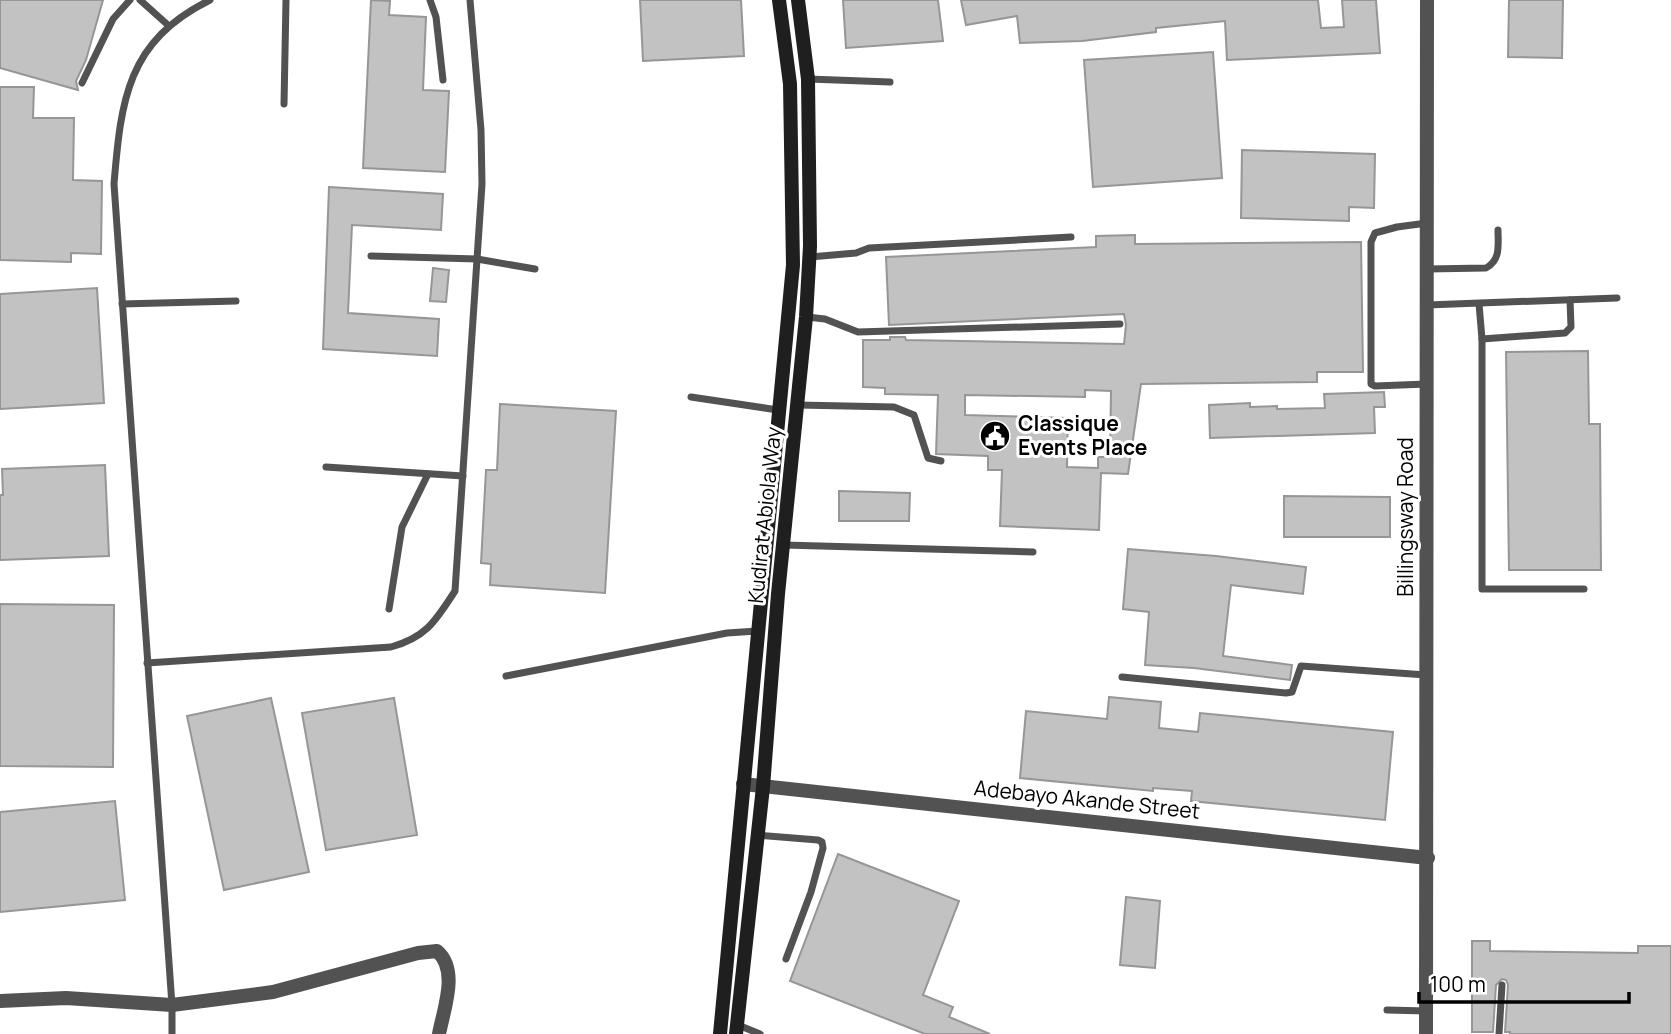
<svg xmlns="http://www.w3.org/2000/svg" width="1671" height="1034" viewBox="0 0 1671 1034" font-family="Manrope,sans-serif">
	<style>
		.building { fill: #c2c2c2; stroke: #969696; stroke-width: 2; fill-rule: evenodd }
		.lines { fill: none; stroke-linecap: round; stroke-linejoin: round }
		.service { stroke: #525252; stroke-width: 7 }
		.minor { stroke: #525252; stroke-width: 14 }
		.secondary { stroke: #1f1f1f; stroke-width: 14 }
		.labels { text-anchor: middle; stroke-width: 6; stroke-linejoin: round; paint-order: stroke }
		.poi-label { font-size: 21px; font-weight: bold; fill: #000; stroke: #fff; text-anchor: start }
		.street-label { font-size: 21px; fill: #000; stroke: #fff }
	</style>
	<rect width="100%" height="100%" fill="#fff"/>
	<g class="building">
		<path d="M0 0H103L86 60 76 81 78 90 0 68Z"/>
		<path d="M371 0 390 1 389 15 426 17 423 90 449 91 445 172 363 168Z"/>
		<path d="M640 0H741L744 56 643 61Z"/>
		<path d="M843 0H938L943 41 846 48Z"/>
		<path d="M961 0H1318L1321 28 1344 27 1342 0H1376L1380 53 1227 60 1225 21 1156 28V32L1082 41 1020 43 1017 16 966 25Z"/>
		<path d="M1509 0H1563L1562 58 1508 57Z"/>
		<path d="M1213 52 1222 178 1093 187 1084 60Z"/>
		<path d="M0 87H34L33 118H74L73 180 102 181 101 254 71 253V262L0 260Z"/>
		<path d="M1242 150 1375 154 1374 208 1349 207V221L1241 218Z"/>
		<path d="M329 187 443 194 441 230 352 225 348 313 439 319 437 356 323 349Z"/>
		<path d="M1135 235V244L1361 242 1363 372H1317V382L1141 384 1128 474 1101 473 1099 530 1000 526 1002 470H988V456L936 454 938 395 885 394V388L863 387V340H890V337H905L906 340 1124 344 1126 325 1124 314 889 325 886 257 1096 247V236ZM1085 390 1111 391 1110 457H1098V468L1067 467 1068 418 965 415V395L1085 397Z"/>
		<path d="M433 268 449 270 446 302 430 301Z"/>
		<path d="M97 288 104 403 0 409V294Z"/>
		<path d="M1588 351 1589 424H1600L1601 570H1509L1506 352Z"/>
		<path d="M1384 392 1385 407H1374L1375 433 1210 438 1209 405 1250 403V407L1277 406V409L1325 408 1324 394Z"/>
		<path d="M500 404 616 411 605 593 490 585 491 564 481 563 486 470H497Z"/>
		<path d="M105 465 109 556 0 560V495H3L2 469Z"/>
		<path d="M839 491 910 493 909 521H839Z"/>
		<path d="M1284 496 1390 497V537H1284Z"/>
		<path d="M1128 549 1216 556 1306 567 1303 594 1231 585 1223 656 1292 665 1290 680 1194 668 1145 665 1149 612 1123 609Z"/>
		<path d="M0 604 114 605 113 767 0 766Z"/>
		<path d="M1109 697 1161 702 1159 728 1198 732 1200 713 1393 732 1385 820 1191 801 1192 791 1153 788V791L1020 778 1026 711 1107 719Z"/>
		<path d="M271 698 309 872 224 890 187 716Z"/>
		<path d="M394 698 417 835 326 850 302 713Z"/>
		<path d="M115 801 125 900 0 912V812Z"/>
		<path d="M838 854 959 901 923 995 953 1007 949 1017 990 1034H925L790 981Z"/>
		<path d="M1126 897 1160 901 1155 968 1120 965Z"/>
		<path d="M1472 941H1490V951L1638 953V946H1671V1034H1510V1032H1505L1508 985 1506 980 1502 979 1496 985 1493 1032H1472Z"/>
	</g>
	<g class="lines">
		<g class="service">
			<path d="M140 0 169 26"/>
			<path d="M430 0 436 17 443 80"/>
			<path d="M808 79 890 82"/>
			<path d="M82 83 113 19 130 0"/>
			<path d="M284 104 286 0"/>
			<path d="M1427 223 1397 227 1375 233 1371 242V384L1375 386 1427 384"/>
			<path d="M371 256 477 259 535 269"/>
			<path d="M810 257 856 253 869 248 1071 237"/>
			<path d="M1427 269 1486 268C1501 260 1498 245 1498 230"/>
			<path d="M122 304 236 301"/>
			<path d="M1479 304 1482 339V589H1584"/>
			<path d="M1427 305 1617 298"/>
			<path d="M807 317 825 319 858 332 1120 324"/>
			<path d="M1482 339 1565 333 1571 327 1570 300"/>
			<path d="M691 397 778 410"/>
			<path d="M798 405 894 407 914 415 928 458 941 461"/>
			<path d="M326 467 463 476"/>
			<path d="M784 545 1033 552"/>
			<path d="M389 609 402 527 428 474"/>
			<path d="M147 663 391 647C427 637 436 620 455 591L482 184 481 130 470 0"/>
			<path d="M506 676 727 633 757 631"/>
			<path d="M1122 677 1286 693 1292 692 1301 666 1426 675"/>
			<path d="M757 835 818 840 822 842 823 848 811 892 786 959"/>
			<path d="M1387 1010 1427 1011"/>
			<path d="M738 1025 760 1034"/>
			<path d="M172 1034V1005L114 184C121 100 127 41 210 0"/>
			<path d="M1499 1034 1502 985"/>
		</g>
		<g class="minor">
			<path d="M743 784 1428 858"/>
			<path d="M0 1001 66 998 172 1005 273 992 418 953 437 951C459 970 444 1008 439 1034"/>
			<path d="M1426 1034 1427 0"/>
		</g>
		<g class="secondary">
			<path d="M720 1034 793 265 790 84 779 0"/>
			<path d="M736 1034 763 787 778 594 806 317 810 246 808 79 798 0"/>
		</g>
	</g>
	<defs>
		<g id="civic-disc" transform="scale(1.575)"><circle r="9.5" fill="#000" stroke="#fff"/><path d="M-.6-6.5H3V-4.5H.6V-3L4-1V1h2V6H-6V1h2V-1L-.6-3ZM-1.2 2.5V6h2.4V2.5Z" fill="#fff"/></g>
	</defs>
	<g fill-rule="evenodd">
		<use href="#civic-disc" x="995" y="436"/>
	</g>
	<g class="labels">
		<g class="poi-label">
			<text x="1018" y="431">Classique<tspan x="1018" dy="24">Events Place</tspan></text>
		</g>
		<g class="street-label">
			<text transform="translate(765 515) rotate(-84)" y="7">Kudirat Abiola Way</text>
			<text transform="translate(1406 517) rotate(-90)" y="7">Billingsway Road</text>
			<text transform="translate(1087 800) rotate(6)" y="7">Adebayo Akande Street</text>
		</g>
	</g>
	<path d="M1419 992v10h210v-10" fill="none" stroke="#000000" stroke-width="3.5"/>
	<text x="1430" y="992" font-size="21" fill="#000000" stroke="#ffffff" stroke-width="5" paint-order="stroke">100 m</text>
</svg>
